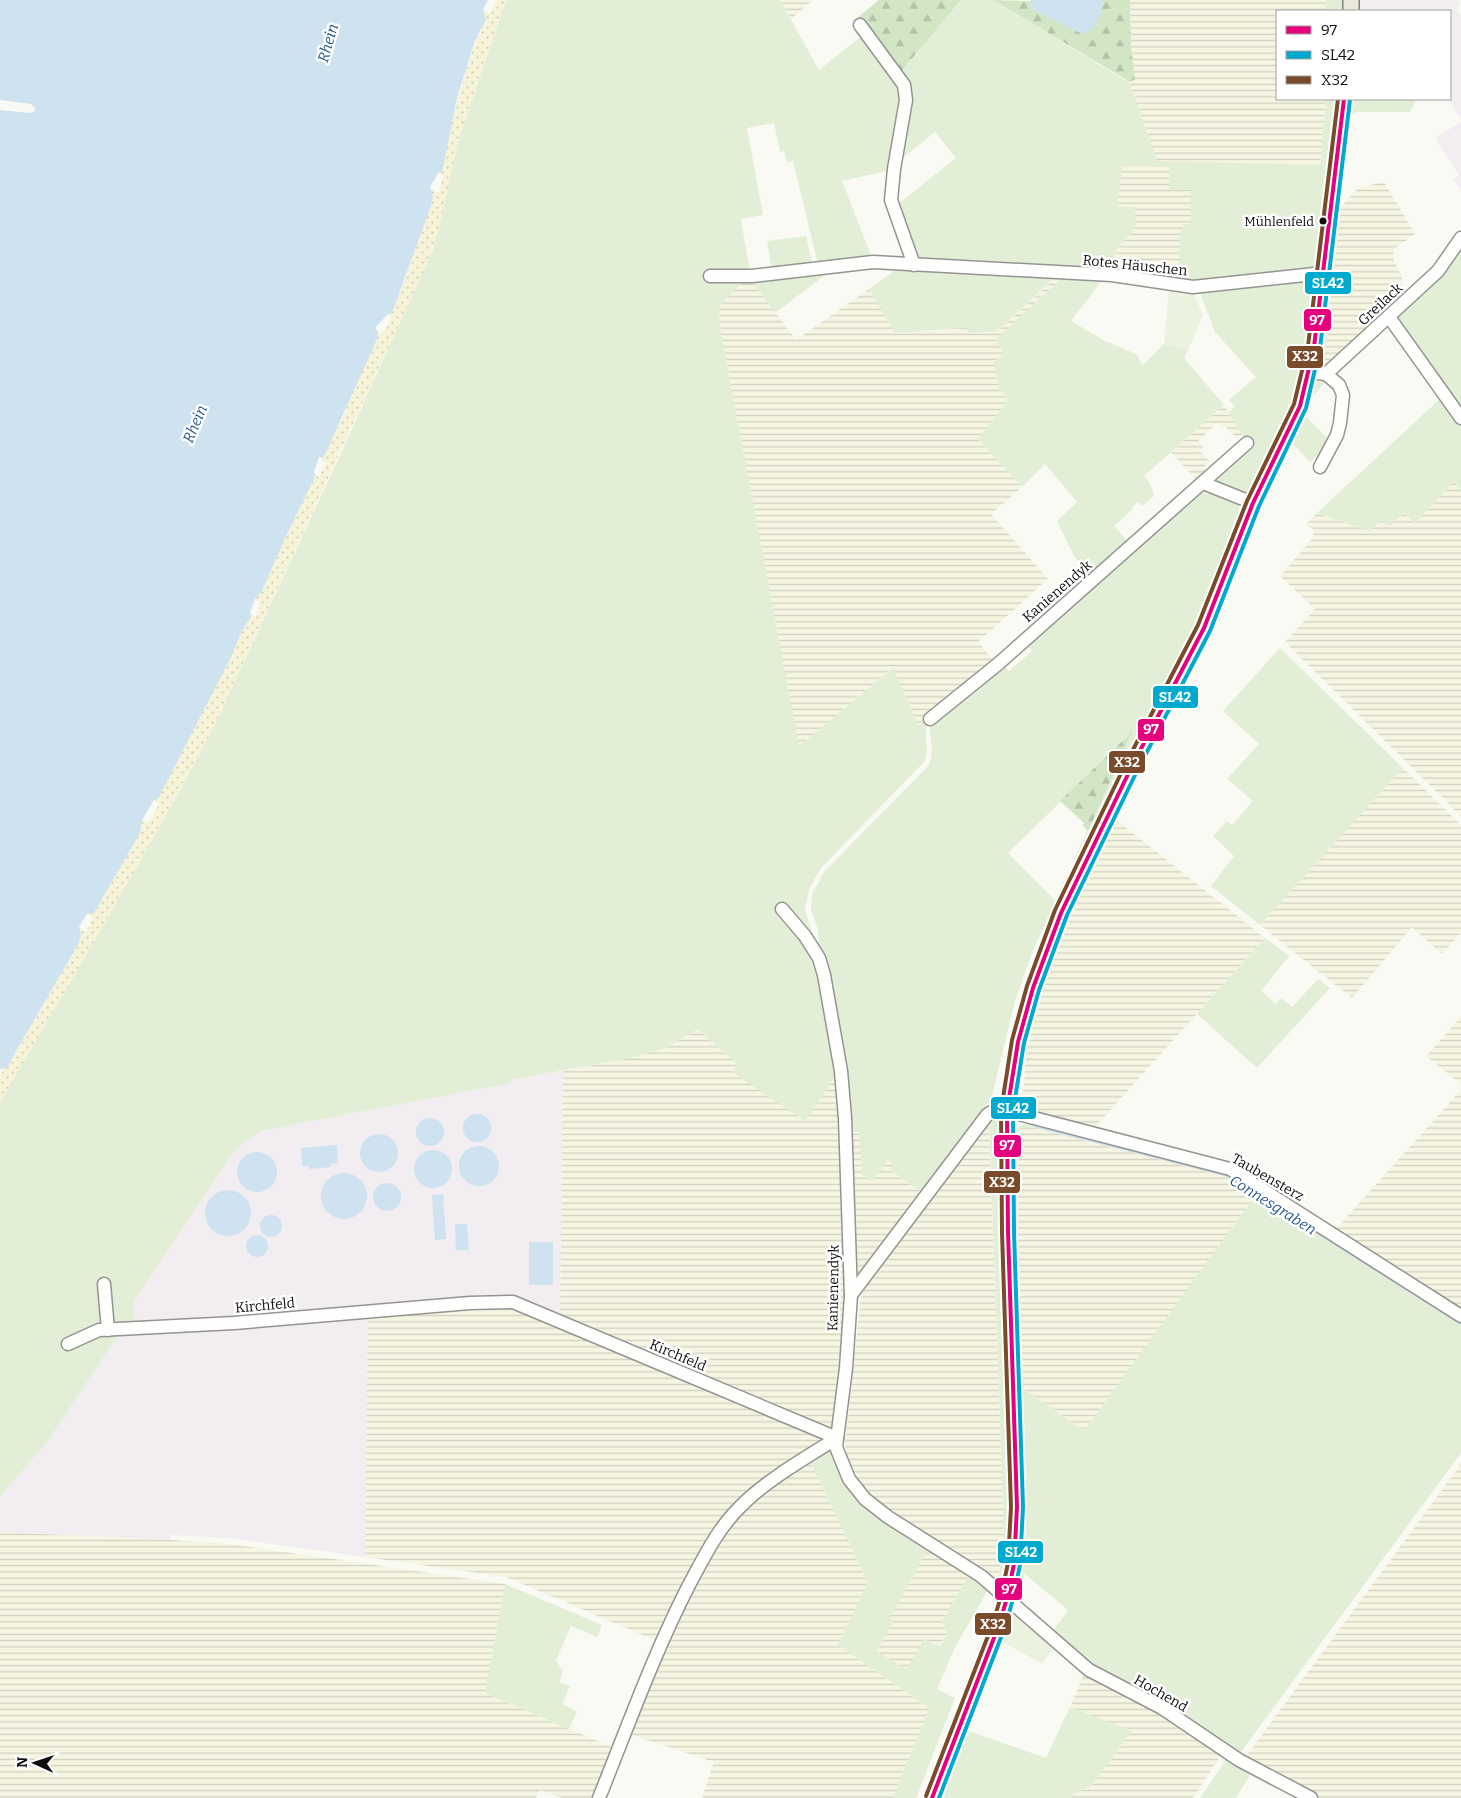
<svg xmlns="http://www.w3.org/2000/svg" width="1461" height="1798" viewBox="0 0 1461 1798" font-family="Bitter,serif">
	<style>
		.industrial { fill: #f2edf0 }
		.farmland { fill: url(#farmland-rules) }
		.grass { fill: #e2eed6; fill-rule: evenodd }
		.forest { fill: url(#forest-firs) }
		.sand { fill: url(#sand-dots) }
		.pitch { fill: #ebf3df }
		.water { fill: #cee2f0 }
		.lines { fill: none; stroke-linecap: round; stroke-linejoin: round }
		.stream { stroke: #cee2f0; stroke-width: 2.5 }
		.minor-casing { stroke: #949492; stroke-width: 15 }
		.major-casing { stroke: #82827f; stroke-width: 18 }
		.minor { stroke: #fefefd; stroke-width: 12 }
		.major { stroke: #eae8db; stroke-width: 15 }
		.bus-1-casing { stroke: #fff; stroke-width: 8 }
		.bus-2-casing { stroke: #fff; stroke-width: 8 }
		.bus-3-casing { stroke: #fff; stroke-width: 8 }
		.bus-1 { stroke: #e5007d; stroke-width: 4 }
		.bus-2 { stroke: #00a9ce; stroke-width: 4 }
		.bus-3 { stroke: #7a4b2a; stroke-width: 4 }
		.bus-dot { fill: #0e0e0e; stroke: #fff; stroke-width: 2 }
		.labels { text-anchor: middle; stroke-width: 5; stroke-linejoin: round; paint-order: stroke }
		.bus-label { font-size: 13px; fill: #0e0e0e; stroke: #fff; text-anchor: end }
		.street-label { font-size: 14px; fill: #0e0e0e; stroke: #fff }
		.water-label { font-size: 15px; font-style: italic; fill: #255892; stroke: #fff }
		.line-badge { stroke: #fff; stroke-width: 2 }
		.badge-label { font-size: 14px; text-anchor: middle; font-weight: bold; fill: #fff }
	</style>
	<defs>
		<pattern id="farmland-rules" width="6" height="5" patternUnits="userSpaceOnUse" patternTransform="scale(1.25)"><rect width="6" height="5" fill="#f5f5e2"/><path d="M0 2.5h6" fill="none" stroke="#d1d1c1"/></pattern>
		<pattern id="forest-firs" width="22" height="20" patternUnits="userSpaceOnUse" patternTransform="scale(1.25)"><rect width="22" height="20" fill="#d2e5c5"/><path d="M5 1l3.5 6h-7zM16 11l3.5 6h-7z" fill="#b3c3a8"/></pattern>
		<pattern id="sand-dots" width="8" height="8" patternUnits="userSpaceOnUse" patternTransform="scale(1.25)"><rect width="8" height="8" fill="#f7f3d8"/><path d="M2 2h.1M6 6h.1" fill="none" stroke="#d3cfb8" stroke-width="1.8" stroke-linecap="round"/></pattern>
	</defs>
	<rect width="100%" height="100%" fill="#fafaf4"/>
	<g class="industrial">
		<path d="M1356 0H1461L1457 11 1461 15V119L1448 99H1450V11H1357Z"/>
		<path d="M1461 122V190L1453 179 1459 175 1435 138Z"/>
		<path d="M563 1071 560 1317 515 1298 154 1325V1319L134 1320V1301L230 1157 240 1146 260 1131 511 1083V1080Z"/>
		<path d="M368 1315 365 1557 229 1538 171 1535 170 1540 0 1532V1497L47 1442 118 1334Z"/>
	</g>
	<g class="farmland">
		<path d="M780 0H813L791 19Z"/>
		<path d="M1130 0H1326V11H1277V99H1326L1320 166 1157 161 1130 83 1135 78 1131 48Z"/>
		<path d="M1122 166 1170 167 1191 190V224L1183 226 1179 281 1109 272 1110 258H1114L1119 244 1134 230 1117 207Z"/>
		<path d="M1384 182 1415 234 1394 249 1393 258 1402 278V290L1407 296 1327 369 1323 367 1329 324 1328 318 1340 208 1358 188Z"/>
		<path d="M1050 277H1063L996 340 1004 353 994 362 996 369 1009 399 978 439 1022 487 991 514 1048 579 978 642 995 662 919 726 892 668 799 747 719 322 720 305 743 282 752 281 796 340 869 289 895 333 968 327 969 333 997 331 1051 282Z"/>
		<path d="M1224 405 1229 412 1242 435 1237 439 1225 426 1222 428 1217 423 1198 441 1203 446 1199 450 1210 462 1204 467 1210 473 1199 483 1171 452Z"/>
		<path d="M1454 482 1461 491V816L1285 642 1315 609 1280 576 1314 537 1312 528 1306 526 1308 522 1317 513 1369 531 1383 519 1389 526 1404 513 1415 523Z"/>
		<path d="M1403 768 1461 825V933L1442 954 1412 927 1352 998 1260 925Z"/>
		<path d="M1112 819H1115L1265 938 1094 1128 1039 1113 1027 1104 1023 1095 1026 1055 1041 993 1049 965 1066 922Z"/>
		<path d="M1461 1017V1084L1426 1056Z"/>
		<path d="M698 1029 737 1064 732 1071 838 1072 850 1132 859 1131 862 1174 887 1160 894 1165 890 1170 923 1193 852 1283 834 1432 560 1317 563 1071 625 1059 665 1048Z"/>
		<path d="M1461 1090V1310L1335 1230Z"/>
		<path d="M989 1124 1003 1503 1004 1541 998 1582 893 1513 871 1495 854 1477 848 1462 845 1445 861 1296 868 1282 986 1125Z"/>
		<path d="M1027 1126 1224 1176 1256 1196 1084 1431 1021 1387 1017 1286 1016 1136 1021 1128Z"/>
		<path d="M515 1309 821 1437 822 1441 739 1502 660 1638 654 1640 506 1577 365 1557 368 1315Z"/>
		<path d="M810 1461 868 1582 838 1645 929 1708 893 1798H702L714 1762 629 1734 679 1613 712 1548 743 1509 772 1486Z"/>
		<path d="M1461 1464V1798H1316L1249 1761 1247 1755Z"/>
		<path d="M0 1532 170 1540 230 1544 505 1584 485 1693 614 1748 594 1798H562L540 1790 536 1798H0Z"/>
		<path d="M928 1549 969 1575 942 1621 947 1633 939 1647 907 1670 876 1651 893 1621 889 1618Z"/>
		<path d="M1085 1671 1176 1723 1219 1751V1758L1193 1798H1071L1073 1794 1092 1785 1132 1731 1070 1707Z"/>
	</g>
	<g class="grass">
		<path d="M506 0H780L819 70 864 34 903 91 891 170 842 181 872 258 822 265 817 260 793 161 787 162 784 151 780 152 774 123 747 128 763 215 741 219 750 273 748 281 743 282 720 305 719 322 799 746 893 668 919 726 928 719C922 735 931 748 924 762L821 868 809 889 805 910 812 932 809 940 817 962 838 1072 805 1121 732 1072 737 1064 698 1029 666 1048 625 1059 511 1080V1083L260 1131 240 1146 230 1157 134 1301V1320L154 1319V1331L126 1335 124 1337 118 1335 47 1442 0 1497V1102L107 919 184 783 215 724 343 449 433 249 459 138Z"/>
		<path d="M961 0H993L1130 83 1157 161 1320 165 1326 99H1339L1330 178 1324 198 1320 227V264L1310 270 1204 282 1179 281 1178 278 1181 230 1186 224H1191V190L1169 189V167L1122 166 1117 207H1135C1135 213 1137 222 1134 228 1130 240 1118 239 1114 258H1110L1109 272 916 260 897 205 956 158 935 132 899 161 909 99 899 74Z"/>
		<rect x="1326" y="0" width="19" height="11"/>
		<path d="M1348 99H1417L1410 112H1356L1349 117 1331 292 1325 291Z"/>
		<path d="M806 236 813 266 772 271 767 241Z"/>
		<path d="M1461 244V412L1393 319Z"/>
		<path d="M899 268 1050 277 1051 281 997 331 968 333V327L895 333 869 289Z"/>
		<path d="M828 273 775 313 752 281 779 279Z"/>
		<path d="M1063 277 1103 279 1071 321 1103 340 1136 354 1143 365 1164 344 1188 350 1184 358 1224 405 1144 476 1150 483 1154 496 1142 506 1138 502 1132 507 1133 509 1114 526 1130 544 1091 578 1074 556 1057 521 1077 502 1045 464 1022 487 978 439 1009 399 999 389 994 362 1004 353 995 340Z"/>
		<path d="M1310 279 1317 284 1310 349 1297 401 1254 492 1246 495 1216 484 1214 475 1250 444 1242 435 1229 412 1235 407 1229 400 1256 377 1215 332 1201 296 1204 290Z"/>
		<path d="M1330 303 1328 318 1329 324 1323 367 1327 369 1318 370 1316 364 1323 341 1325 308Z"/>
		<path d="M1318 381 1325 382 1310 400 1303 413 1330 441 1321 456 1315 457 1310 462 1289 440 1311 387Z"/>
		<path d="M1441 398 1461 424V491L1454 482 1415 523 1404 513 1389 526 1383 519 1369 531 1317 513Z"/>
		<path d="M1202 493 1212 494 1236 501 1244 516 1204 617 1081 860H1074L1131 733 1008 853 1055 900 1070 869 1074 877 1061 904 1056 901 1033 950 1015 1001 991 1100 923 1193 890 1170 894 1165 888 1160 872 1182 862 1174 859 1132H850L819 954 818 930 811 909 812 895 824 872 928 766C937 750 926 736 932 720L1002 663 1009 671 1032 651 1025 642 1186 499Z"/>
		<path d="M1280 648 1403 768 1260 925 1211 886 1234 856 1213 836 1227 821 1232 825 1253 801 1227 779 1259 744 1223 711Z"/>
		<path d="M1265 938 1289 956 1261 991 1276 1004 1281 998 1292 1007 1318 979 1330 988 1257 1068 1197 1014Z"/>
		<path d="M989 1116 1000 1117 999 1128 1014 1502V1547L1004 1584 998 1582 1004 1541 1003 1503Z"/>
		<path d="M1030 1122 1226 1173 1461 1322V1453L1241 1752H1236L1091 1664 1053 1631 1068 1610 1024 1573 1018 1601 1014 1594 1013 1135 1017 1128ZM1027 1126 1224 1176 1255 1196 1084 1431 1021 1387 1017 1286 1016 1136 1021 1128Z"/>
		<path d="M832 1447 843 1484 862 1503 928 1549 890 1618 894 1621 876 1651 907 1669 924 1639 940 1647 947 1633 942 1621 969 1575 989 1588 955 1647 937 1689 955 1698 916 1798H893L929 1708 838 1645 868 1582 810 1461Z"/>
		<path d="M505 1584 602 1625 597 1637 571 1626 556 1660 563 1672 559 1682 570 1686 562 1704 577 1711 569 1729 485 1693Z"/>
		<path d="M1070 1707 1132 1731 1092 1785 1074 1794 1071 1798H940L966 1730 1046 1758Z"/>
		<path d="M1228 1757 1275 1783V1788L1250 1775 1236 1798H1200Z"/>
	</g>
	<g class="forest">
		<path d="M879 0H961L899 74 858 17Z"/>
		<path d="M993 0 1103 3 1102 0H1130L1131 48 1135 79 1130 82Z"/>
		<path d="M1132 732 1088 831 1083 826 1084 823 1060 801Z"/>
	</g>
	<path class="sand" d="M496 0H506L459 138 439 229 425 268 215 724C147 852 74 977 0 1102V1076L3 1071 1 1069 7 1068 77 946 81 938 79 927 86 932 93 918 87 914 94 913 140 833 142 820 148 823 159 805 154 800 230 659 242 631 249 621 250 613 255 617 260 604 255 599 261 593 286 536 315 477 314 472 319 477 326 463 319 457H324L345 413 375 328 382 335 391 319 388 314 392 313 411 263 430 187 438 193 443 176 439 172C449 130 460 90 473 49 477 36 489 23 483 10L490 14Z"/>
	<g class="pitch">
		<path d="M1169 289 1192 290 1203 315 1188 350 1164 344Z"/>
		<path d="M1016 1611 1055 1646 1042 1664 1003 1642Z"/>
	</g>
	<g class="water">
		<path d="M0 0H488L483 10 486 20 475 41 457 98 444 163 442 172H439L430 187 433 195 432 203 392 313 388 314 375 328 378 332 377 339 324 457H319L314 472 315 477 286 536 261 593 255 599 250 613 251 617 242 631 230 659 158 799 154 800 142 820 140 833 94 913 87 914 79 927C82 935 81 939 77 946L14 1055 7 1068 0 1069V110L30 113 35 111V108L31 104 0 100Z"/>
		<path d="M1031 0H1102L1103 3C1101 16 1095 30 1082 34L1033 10 1030 6Z"/>
		<circle cx="477" cy="1128" r="14"/>
		<circle cx="430" cy="1132" r="14"/>
		<circle cx="379" cy="1153" r="19"/>
		<path d="M337 1145 338 1163 331 1164V1167L309 1169V1166H302L301 1148Z"/>
		<circle cx="479" cy="1166" r="20"/>
		<circle cx="433" cy="1169" r="19"/>
		<circle cx="257" cy="1172" r="20"/>
		<circle cx="344" cy="1196" r="23"/>
		<circle cx="387" cy="1197" r="14"/>
		<circle cx="228" cy="1213" r="23"/>
		<path d="M443 1194 446 1239 435 1240 432 1195Z"/>
		<circle cx="271" cy="1226" r="11"/>
		<path d="M455 1224H467L469 1250H456Z"/>
		<circle cx="257" cy="1246" r="11"/>
		<rect x="529" y="1242" width="24" height="43"/>
	</g>
	<g class="lines">
		<path class="stream" d="M1035 1126 1226 1175 1461 1324"/>
		<g class="minor-casing">
			<g id="minor">
				<path d="M860 25 904 85 906 100 894 169 891 200 914 265"/>
				<path d="M710 276H752L873 262 1112 275 1193 287 1323 273"/>
				<path d="M1389 317 1461 418"/>
				<path d="M1309 372 1326 374 1438 271 1461 238"/>
				<path d="M1320 467 1337 435 1340 423 1343 395 1339 385 1326 374"/>
				<path d="M1203 483 1253 503"/>
				<path d="M930 719 998 664 1247 443"/>
				<path d="M782 909 805 936 819 958 824 975 841 1071 845 1118 851 1295 846 1368 836 1447 849 1479 865 1499 888 1517 981 1576 1089 1670 1162 1708 1239 1760 1311 1798"/>
				<path d="M104 1284 108 1330"/>
				<path d="M851 1295 987 1115 993 1111H1007L1230 1169 1461 1316"/>
				<path d="M68 1344 99 1330 234 1323 470 1303 513 1302 837 1438"/>
				<path d="M599 1798C628 1726 654 1653 689 1585 704 1557 718 1528 741 1506 765 1481 807 1457 837 1438"/>
			</g>
		</g>
		<g class="major-casing">
			<g id="major">
				<path d="M1351 0V11"/>
				<path d="M932 1798 999 1625 1007 1598 1014 1564 1017 1507 1008 1232 1007 1111 1018 1042 1033 988 1061 913 1132 766 1204 628 1253 503 1300 406 1314 347 1344 99"/>
			</g>
		</g>
		<use href="#minor" class="minor"/>
		<use href="#major" class="major"/>
		<g class="bus-1-casing">
			<path id="bus-1" d="M932 1798 999 1625 1007 1598 1014 1564 1017 1507 1008 1232 1007 1111 1018 1042 1033 988 1061 913 1132 766 1204 628 1253 503 1300 406 1314 347 1344 99"/>
		</g>
		<g class="bus-2-casing">
			<path id="bus-2" d="M939 1798 1005 1627 1013 1599 1020 1565 1023 1507 1014 1232 1013 1111 1024 1043 1039 990 1067 915 1138 769 1210 631 1259 506 1306 408 1320 348 1350 100"/>
		</g>
		<g class="bus-3-casing">
			<path id="bus-3" d="M926 1796 993 1623 1001 1596 1008 1563 1011 1507 1002 1232 1001 1111 1012 1040 1027 986 1055 910 1126 763 1198 625 1247 501 1294 404 1308 346 1338 99"/>
		</g>
		<use href="#bus-1" class="bus-1"/>
		<use href="#bus-2" class="bus-2"/>
		<use href="#bus-3" class="bus-3"/>
	</g>
	<circle class="bus-dot" cx="1323" cy="221" r="4.5"/>
	<g class="labels">
		<g class="bus-label">
			<text x="1314" y="226">Mühlenfeld</text>
		</g>
		<g class="street-label">
			<text transform="translate(1135 265) rotate(6)" y="5">Rotes Häuschen</text>
			<text transform="translate(1380 304) rotate(-43)" y="5">Greilack</text>
			<text transform="translate(1057 591) rotate(-41)" y="5">Kanienendyk</text>
			<text transform="translate(1268 1177) rotate(30)" y="5">Taubensterz</text>
			<text transform="translate(833 1288) rotate(-89)" y="5">Kanienendyk</text>
			<text transform="translate(265 1305) rotate(-5)" y="5">Kirchfeld</text>
			<text transform="translate(678 1355) rotate(23)" y="5">Kirchfeld</text>
			<text transform="translate(1161 1693) rotate(30)" y="5">Hochend</text>
		</g>
		<g class="water-label">
			<text transform="translate(328 43) rotate(-74)" y="5">Rhein</text>
			<text transform="translate(195 424) rotate(-67)" y="5">Rhein</text>
			<text transform="translate(1273 1205) rotate(32)" y="5">Connesgraben</text>
		</g>
	</g>
	<g class="line-badge">
		<rect x="1304" y="271" width="48" height="24" rx="5" fill="#00a9ce"/>
		<rect x="1303" y="308" width="29" height="24" rx="5" fill="#e5007d"/>
		<rect x="1286" y="345" width="38" height="24" rx="5" fill="#7a4b2a"/>
		<rect x="1152" y="685" width="47" height="24" rx="5" fill="#00a9ce"/>
		<rect x="1137" y="718" width="28" height="24" rx="5" fill="#e5007d"/>
		<rect x="1108" y="750" width="38" height="24" rx="5" fill="#7a4b2a"/>
		<rect x="990" y="1096" width="47" height="24" rx="5" fill="#00a9ce"/>
		<rect x="993" y="1134" width="29" height="24" rx="5" fill="#e5007d"/>
		<rect x="983" y="1170" width="38" height="24" rx="5" fill="#7a4b2a"/>
		<rect x="997" y="1540" width="47" height="24" rx="5" fill="#00a9ce"/>
		<rect x="994" y="1577" width="29" height="24" rx="5" fill="#e5007d"/>
		<rect x="974" y="1612" width="38" height="24" rx="5" fill="#7a4b2a"/>
	</g>
	<g class="badge-label">
		<text x="1328" y="288">SL42</text>
		<text x="1317" y="325">97</text>
		<text x="1305" y="361">X32</text>
		<text x="1175" y="702">SL42</text>
		<text x="1151" y="734">97</text>
		<text x="1127" y="767">X32</text>
		<text x="1013" y="1113">SL42</text>
		<text x="1007" y="1150">97</text>
		<text x="1002" y="1187">X32</text>
		<text x="1021" y="1557">SL42</text>
		<text x="1009" y="1594">97</text>
		<text x="993" y="1629">X32</text>
	</g>
	<rect x="1276" y="10" width="175" height="90" fill="#ffffff" stroke="#9f9f9f"/>
	<rect x="1286" y="26" width="25" height="8" fill="#e5007d" stroke="#9f9f9f"/>
	<text x="1321" y="35" font-size="15" fill="#0e0e0e">97</text>
	<rect x="1286" y="51" width="25" height="8" fill="#00a9ce" stroke="#9f9f9f"/>
	<text x="1321" y="60" font-size="15" fill="#0e0e0e">SL42</text>
	<rect x="1286" y="76" width="25" height="8" fill="#7a4b2a" stroke="#9f9f9f"/>
	<text x="1321" y="85" font-size="15" fill="#0e0e0e">X32</text>
	<g transform="translate(35 1763) rotate(273)" stroke="#ffffff" stroke-width="4" paint-order="stroke">
	<path d="M0-4L9 19L0 12L-9 19Z" fill="#0e0e0e"/>
	<text y="-8" font-size="14" font-weight="bold" text-anchor="middle" fill="#0e0e0e">N</text>
	</g>
</svg>
